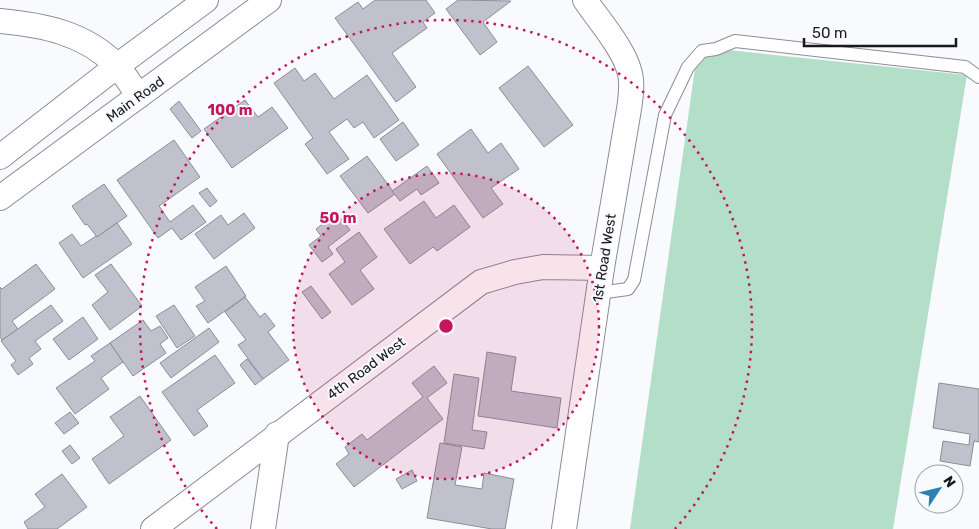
<svg xmlns="http://www.w3.org/2000/svg" width="979" height="529" viewBox="0 0 979 529" font-family="Rubik,sans-serif">
	<style>
		.green { fill: #b3dec8 }
		.building { fill: #c0c1cc; stroke: #8c8d97 }
		.lines { fill: none; stroke-linecap: round; stroke-linejoin: round }
		.lane-casing { stroke: #8b8d96; stroke-width: 14 }
		.street-casing { stroke: #8b8d96; stroke-width: 26 }
		.lane { stroke: #fff; stroke-width: 12 }
		.street { stroke: #fff; stroke-width: 24 }
		.ring { fill: none; stroke: #c2185b; stroke-width: 2.5; stroke-dasharray: 2.5 5 }
		.labels { text-anchor: middle; stroke-width: 4; stroke-linejoin: round; paint-order: stroke }
		.street-label { font-size: 14px; fill: #19191d; stroke: #f9fafe }
		.centre { fill: #c2185b; stroke: #f9fafe; stroke-width: 2.5 }
		.ring-label { font-size: 15px; text-anchor: middle; font-weight: bold; fill: #c2185b; stroke: #f9fafe; stroke-width: 4; stroke-linejoin: round; paint-order: stroke }
	</style>
	<rect width="100%" height="100%" fill="#f9fafe"/>
	<path class="green" d="M698 47 967 75 893 529H630Z"/>
	<g class="building">
		<path d="M375 0H426L435 13 423 22 427 28 392 53 416 87 396 102 335 18 358 2 363 9Z"/>
		<path d="M458 0 511 1 483 22 497 42 480 55 446 9Z"/>
		<path d="M528 66 573 125 544 147 499 88Z"/>
		<path d="M295 68 304 81 315 73 334 99 367 75 399 120 374 138 363 122 354 128 347 119 329 132 349 159 327 174 305 144 313 138 274 83Z"/>
		<path d="M245 100 258 117 272 107 288 128 232 168 204 129Z"/>
		<path d="M179 101 201 131 192 138 170 109Z"/>
		<path d="M403 122 419 145 396 161 380 139Z"/>
		<path d="M471 129 488 153 501 143 519 169 491 188 503 204 483 218 437 154Z"/>
		<path d="M174 140 200 177 159 206 170 222 193 205 206 222 181 240 172 228 158 238 117 180Z"/>
		<path d="M367 156 395 194 368 213 340 176Z"/>
		<path d="M427 166 439 183 421 195 417 189 400 201 392 191Z"/>
		<path d="M104 184 127 216 97 237 87 224 85 225 72 206Z"/>
		<path d="M207 188 217 201 210 207 199 193Z"/>
		<path d="M424 201 436 218 454 205 470 227 437 251 433 247 410 264 384 229Z"/>
		<path d="M244 213 255 228 214 259 195 234 221 215 228 225Z"/>
		<path d="M337 213 350 230 328 247 333 254 322 262 309 245 321 236 316 229Z"/>
		<path d="M117 223 132 244 83 278 59 243 72 234 81 246 96 236 97 237Z"/>
		<path d="M359 232 377 257 360 270 374 289 352 305 329 274 345 262 336 249Z"/>
		<path d="M36 264 55 289 12 321 18 329 2 340 0 337V287L2 289Z"/>
		<path d="M111 264 142 306 110 330 92 305 108 292 95 275Z"/>
		<path d="M226 266 246 296 208 323 196 306 205 301 195 287Z"/>
		<path d="M311 286 331 312 322 319 302 292Z"/>
		<path d="M245 297 260 317 265 313 275 326 268 332 289 360 263 379 238 345 246 340 225 312Z"/>
		<path d="M51 305 63 321 35 341 41 349 29 358 33 364 18 375 11 365 16 361 1 341Z"/>
		<path d="M174 305 195 336 177 348 156 316Z"/>
		<path d="M83 317 98 339 69 360 53 339Z"/>
		<path d="M143 320 151 331 160 326 168 338 160 344 166 353 133 376 110 343Z"/>
		<path d="M209 328 219 342 171 378 160 363Z"/>
		<path d="M110 343 123 362 101 378 109 389 75 414 56 388 95 361 91 356Z"/>
		<path d="M487 352 516 357 511 391 561 398 557 428 478 416Z"/>
		<path d="M215 355 235 383 197 410 208 426 194 436 162 392Z"/>
		<path d="M247 359 263 379 255 385 240 365Z"/>
		<path d="M434 366 447 383 427 398 443 419 354 487 336 464 349 454 345 447 362 434 367 440 423 397 412 383Z"/>
		<path d="M454 374 479 378 472 430 487 432 484 449 444 443Z"/>
		<path d="M939 383 979 389V442L974 441 970 466 940 461 943 441 969 445 970 434 933 428Z"/>
		<path d="M140 396 171 440 109 484 92 459 124 436 110 417Z"/>
		<path d="M70 412 79 423 64 434 55 423Z"/>
		<path d="M440 443 462 447 455 485 482 489 484 473 514 479 505 529H492L427 518Z"/>
		<path d="M70 445 80 458 72 464 62 451Z"/>
		<path d="M412 470 417 481 402 489 396 479Z"/>
		<path d="M62 474 87 507 57 529H28L24 522 45 507 35 494Z"/>
	</g>
	<g class="lines">
		<g class="lane-casing">
			<path id="lane" d="M598 293 628 289 634 280 665 115 688 67 702 51 716 49 735 41 965 67 979 77"/>
		</g>
		<g class="street-casing">
			<g id="street">
				<path d="M0 21C43 25 85 33 116 65 125 74 131 86 139 96"/>
				<path d="M0 157 117 66 206 0"/>
				<path d="M0 198 269 0"/>
				<path d="M153 529 481 282 515 272 543 267 602 268"/>
				<path d="M263 529 277 434"/>
				<path d="M564 529 602 268 629 109C631 96 633 82 629 70 623 48 598 19 585 0"/>
			</g>
		</g>
		<use href="#lane" class="lane"/>
		<use href="#street" class="street"/>
	</g>
	<circle cx="446" cy="326" r="153" fill="#c2185b" fill-opacity=".12"/>
	<g class="ring">
		<circle cx="446" cy="326" r="153"/>
		<path d="M217 529A306 306 0 1 1 675 529"/>
	</g>
	<g class="labels">
		<g class="street-label">
			<text transform="translate(135 99) rotate(-36)" y="5">Main Road</text>
			<text transform="translate(604 258) rotate(-81)" y="5">1st Road West</text>
			<text transform="translate(366 368) rotate(-37)" y="5">4th Road West</text>
		</g>
	</g>
	<circle cx="446" cy="326" r="8" class="centre"/>
	<g class="ring-label">
		<text x="230" y="115">100 m</text>
		<text x="338" y="223">50 m</text>
	</g>
	<g transform="translate(939 489) rotate(55)"><circle r="24" fill="#f9fafe" stroke="#9fa0a4"/>
	<path d="M0-4L9 19L0 12L-9 19Z" fill="#2b81b0"/>
	<text y="-8" font-size="14" font-weight="bold" text-anchor="middle" fill="#19191d">N</text>
	</g>
	<path d="M804 38v8h152v-8" fill="none" stroke="#19191d" stroke-width="2.5"/>
	<text x="812" y="38" font-size="15" fill="#19191d" stroke="#f9fafe" stroke-width="4" paint-order="stroke">50 m</text>
</svg>
